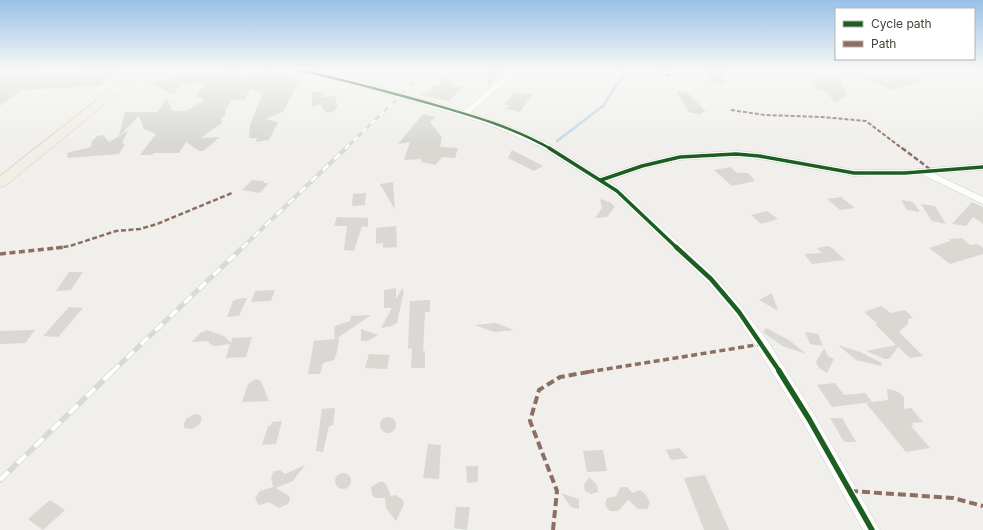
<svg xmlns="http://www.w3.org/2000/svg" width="983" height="530" viewBox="0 0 983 530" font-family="Inter,sans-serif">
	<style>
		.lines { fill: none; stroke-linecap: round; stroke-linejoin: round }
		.stream { stroke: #c0d4e8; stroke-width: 2.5 }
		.building { fill: #d9d8d3 }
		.minor-casing { stroke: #cecdc8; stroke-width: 1 }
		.primary-casing { stroke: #d0cbbb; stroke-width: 1 }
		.minor { fill: #fdfdfc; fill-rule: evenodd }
		.primary { fill: #f0eee5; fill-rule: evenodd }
		.rail-far3-casing { stroke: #d9d9d8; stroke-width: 3 }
		.rail-far2-casing { stroke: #d9d9d8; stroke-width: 4 }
		.rail-far1-casing { stroke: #d9d9d8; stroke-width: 5 }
		.rail-casing { stroke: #d9d9d8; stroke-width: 5.5 }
		.rail-far3 { stroke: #fff; stroke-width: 2; stroke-dasharray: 6; stroke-linecap: butt }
		.rail-far2 { stroke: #fff; stroke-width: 2.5; stroke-dasharray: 8; stroke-linecap: butt }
		.rail-far1 { stroke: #fff; stroke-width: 3.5; stroke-dasharray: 10; stroke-linecap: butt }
		.rail { stroke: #fff; stroke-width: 4; stroke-dasharray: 12; stroke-linecap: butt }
		.quiet-far3 { stroke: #8d6e63; stroke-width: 2; stroke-dasharray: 4 2; stroke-linecap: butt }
		.quiet-far2 { stroke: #8d6e63; stroke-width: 2.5; stroke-dasharray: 5 2.5; stroke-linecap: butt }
		.quiet-far1 { stroke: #8d6e63; stroke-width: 3.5; stroke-dasharray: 6 3.5; stroke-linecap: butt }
		.quiet { stroke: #8d6e63; stroke-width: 4; stroke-dasharray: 8 4; stroke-linecap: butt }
		.cycleway-far3-casing { stroke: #fff; stroke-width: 4 }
		.cycleway-far2-casing { stroke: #fff; stroke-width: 5.5 }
		.cycleway-far1-casing { stroke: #fff; stroke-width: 7 }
		.cycleway-casing { stroke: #fff; stroke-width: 8 }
		.cycleway-far3 { stroke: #1b5e20; stroke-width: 2.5 }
		.cycleway-far2 { stroke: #1b5e20; stroke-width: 3.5 }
		.cycleway-far1 { stroke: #1b5e20; stroke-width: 4.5 }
		.cycleway { stroke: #1b5e20; stroke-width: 5.5 }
	</style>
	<rect width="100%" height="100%" fill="#f0efeb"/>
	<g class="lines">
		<path class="stream" d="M557 141 603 106 623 75 622 70"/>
	</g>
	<g class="building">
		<path d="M40 70 34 75 78 72 80 70H117L100 86 21 90 0 106V71Z"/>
		<path d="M487 70H501L488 88Z"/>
		<path d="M705 70H722L726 84 711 83 708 82Z"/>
		<path d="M240 71 237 79 256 72 264 74 267 71 288 74 284 77 300 79 283 112 265 119 278 122 269 140 256 142 257 138H249L250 124 263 94 250 88 244 101 240 99 231 100 225 112 226 115 221 118 223 122 201 138 220 137 203 151H199L186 142 179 153H154L152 155H140L156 134 144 129 139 116 119 136 128 130 122 143 125 144 119 154 68 158 67 153 91 147 92 141 97 136 103 135 109 142 119 136 125 112H157L167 99 173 111H186L205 100 196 96 204 84 180 85 174 95 146 81 172 79 175 75 185 72 195 75 196 73Z"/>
		<path d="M440 75 450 78 452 85 464 86 449 101 419 95 432 89V85H442Z"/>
		<path d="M817 77H840L847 95 836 103 824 90 818 92 811 80Z"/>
		<path d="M923 78V80L892 90 864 79Z"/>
		<path d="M676 91H686L706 112H702L703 114 690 113Z"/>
		<path d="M312 92H324L322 97 337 96 335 103 338 104 334 111 326 113 320 104 312 107Z"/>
		<path d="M515 92 533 94 520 112 506 109 509 105H504Z"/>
		<path d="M423 114 436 117 430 122 442 137 440 147 458 148 455 158 443 157 435 165 422 162 421 159 404 160 410 142 398 144Z"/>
		<path d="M512 150 543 166 534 171 508 158Z"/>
		<path d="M730 167 737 173H748L755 181 732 186 714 170Z"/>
		<path d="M252 180 264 181 263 183H269L260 193 242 190Z"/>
		<path d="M393 182 395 210 380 184Z"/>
		<path d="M366 193 365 205 352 206 353 194Z"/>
		<path d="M841 197 855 208 840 210 827 199Z"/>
		<path d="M600 199 610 202 615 207 607 217 595 218 602 208Z"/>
		<path d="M901 200 913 202 920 212 907 210Z"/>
		<path d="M972 202 983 207V224L973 217 966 226 952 224Z"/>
		<path d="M921 204 935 206 946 224 932 221Z"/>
		<path d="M767 211 778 219 761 224 751 215Z"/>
		<path d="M337 217 368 218V227L362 226 354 251 344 250 347 226H334Z"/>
		<path d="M396 226 397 247 383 248V243L376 244V228Z"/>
		<path d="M962 238 970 245 978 244 983 248V254L950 264 929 248 951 241 948 239Z"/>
		<path d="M829 246 833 249 845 260 812 264 804 254 822 253 817 248Z"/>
		<path d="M69 272H83L71 290 56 291Z"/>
		<path d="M396 288V299L402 289 404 290 397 323 392 326 381 328 392 308H384V290Z"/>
		<path d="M275 290 271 301 251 302 255 291Z"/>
		<path d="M772 293 778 311 759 300Z"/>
		<path d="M247 298 239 316 227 317 233 301 237 299Z"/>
		<path d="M430 300V312H425L423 351H425V368H411L412 348 408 349 410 301Z"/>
		<path d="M881 306 891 313 905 310 913 318 908 319V324L899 332 923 356 910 358 898 347 889 359H885L866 351 896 345 875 324H878L864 312Z"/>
		<path d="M69 307 83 308 58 337 43 336Z"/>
		<path d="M371 315 336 339 339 338 337 352 334 360 323 363 320 374H308L314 341 335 339 334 329 335 326 350 321 351 316Z"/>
		<path d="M496 323 514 330 494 332 475 325Z"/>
		<path d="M766 328 789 340 806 354 782 346 763 332Z"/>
		<path d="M361 329 378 335 368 341H361Z"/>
		<path d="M35 330 25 343 0 344V331Z"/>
		<path d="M207 330 224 336 231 343 232 338 252 337 246 357 226 358 230 344 214 346 211 345 208 341 192 342 200 333Z"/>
		<path d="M805 332 818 334 823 346 810 344Z"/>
		<path d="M838 345 860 352 882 363 881 366 856 360Z"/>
		<path d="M824 348 828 356 834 359 827 373 819 368 816 362Z"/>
		<path d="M369 354 390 355 387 369 365 368Z"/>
		<path d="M258 379 261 381 269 401 242 402 248 384 254 380Z"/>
		<path d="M835 383 844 395 865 393 872 402 832 407 817 385Z"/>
		<path d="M887 389 896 391 901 394 904 398V409L911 408 923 422 912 423 913 425 911 426 930 448 906 452 866 403 888 400Z"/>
		<path d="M335 408 333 425 329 426 323 452 316 451 322 409Z"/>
		<path d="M195 414 200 415 202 418 200 424 192 429 184 428V423L187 418Z"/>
		<circle cx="388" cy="425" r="8"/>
		<path d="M830 418H842L856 442H844Z"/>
		<path d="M282 421 276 444 262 445 268 426 271 425 272 422Z"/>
		<path d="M428 444 441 445 439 479 423 478Z"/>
		<path d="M679 448 688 458 671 460 666 450Z"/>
		<path d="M603 450 607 471 587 472 583 451Z"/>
		<path d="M305 465 293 481 276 488 289 496 290 500 288 504 279 508 269 502 261 505 258 504 255 498 260 491 273 487 271 477 274 471 280 470 285 474Z"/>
		<path d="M466 466H478V482L467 483Z"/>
		<circle cx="343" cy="481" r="8"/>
		<path d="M705 475 729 530H704L684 478Z"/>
		<path d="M589 477 597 485 598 492 591 494 585 491 584 485Z"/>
		<path d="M379 482H383L386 484 391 496 396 495 403 500 404 504 396 521 386 508 385 498H375L372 495 371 487Z"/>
		<path d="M622 487H627L632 493 640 490 646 495 650 503 647 509H638L628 500 618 511H610L607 508 605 504 607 498 616 496 620 488Z"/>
		<path d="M561 493 579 499V509L571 507Z"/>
		<path d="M50 500 65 510 43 530 28 519Z"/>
		<path d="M456 507H470L467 530 454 528Z"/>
	</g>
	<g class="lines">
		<g class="minor-casing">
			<path id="minor" d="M295 70H310L346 78 464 111 511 70H519L470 113 503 124 547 143 601 177 639 164 680 154 736 151 759 153 854 170H905L983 164V170L933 173 983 197V204L921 174 854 176 759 159 736 157 680 160 645 168 608 181 620 189 715 276 743 309 767 340 814 414 880 530H863L804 424 757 348 735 315 707 282 614 193 541 147 497 128 462 116 345 82Z"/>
		</g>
		<g class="primary-casing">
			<path id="primary" d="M135 70H147L5 186 0 187V176Z"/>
		</g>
		<use href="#minor" class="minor"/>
		<use href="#primary" class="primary"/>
		<g class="rail-far3-casing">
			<path id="rail-far3" d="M345 149 399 97 424 70"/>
		</g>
		<g class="rail-far2-casing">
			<path id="rail-far2" d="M242 248 346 148"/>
		</g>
		<g class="rail-far1-casing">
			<path id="rail-far1" d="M112 372 243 247"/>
		</g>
		<g class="rail-casing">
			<path id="rail" d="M0 480 113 371"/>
		</g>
		<use href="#rail-far3" class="rail-far3"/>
		<use href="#rail-far2" class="rail-far2"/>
		<use href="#rail-far1" class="rail-far1"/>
		<use href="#rail" class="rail"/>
		<g class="quiet-far3">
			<path d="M661 70 671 77"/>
			<path d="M731 110 765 115 822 117 866 121 903 149"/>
		</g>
		<g class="quiet-far2">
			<path d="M902 148 931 170"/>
			<path d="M56 248 70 246 116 231 140 229 157 224 232 193"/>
		</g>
		<g class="quiet-far1">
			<path d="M0 254 65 247"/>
			<path d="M588 372 762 344"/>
		</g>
		<g class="quiet">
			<path d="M850 491 953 498 983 506"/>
			<path d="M553 530 557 491 530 421 539 390 560 377 594 371"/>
		</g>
		<g class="cycleway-far3-casing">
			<path id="cycleway-far3" d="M298 70C342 79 385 91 428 103 470 115 513 127 551 149"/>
		</g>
		<g class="cycleway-far2-casing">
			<g id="cycleway-far2">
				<path d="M549 148 617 191 677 248"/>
				<path d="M601 180 642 166 680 157 736 154 759 156 854 173H905L983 167"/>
			</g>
		</g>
		<g class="cycleway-far1-casing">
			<path id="cycleway-far1" d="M676 247 711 279 739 312 780 372"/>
		</g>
		<g class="cycleway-casing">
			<path id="cycleway" d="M779 371 809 419 872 530"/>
		</g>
		<use href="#cycleway-far3" class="cycleway-far3"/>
		<use href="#cycleway-far2" class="cycleway-far2"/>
		<use href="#cycleway-far1" class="cycleway-far1"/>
		<use href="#cycleway" class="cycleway"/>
	</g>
	<linearGradient id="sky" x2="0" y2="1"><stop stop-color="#98c1e8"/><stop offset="0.48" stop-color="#f8f8f6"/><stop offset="1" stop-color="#f8f8f6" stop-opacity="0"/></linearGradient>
	<rect width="983" height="145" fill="url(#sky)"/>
	<rect x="835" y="8" width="140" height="52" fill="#ffffff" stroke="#b5b3af"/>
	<rect x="843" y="21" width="20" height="6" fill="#1b5e20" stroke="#b5b3af"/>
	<text x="871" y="28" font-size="12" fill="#454138">Cycle path</text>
	<rect x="843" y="41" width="20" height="6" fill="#8d6e63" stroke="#b5b3af"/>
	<text x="871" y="48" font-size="12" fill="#454138">Path</text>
</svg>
